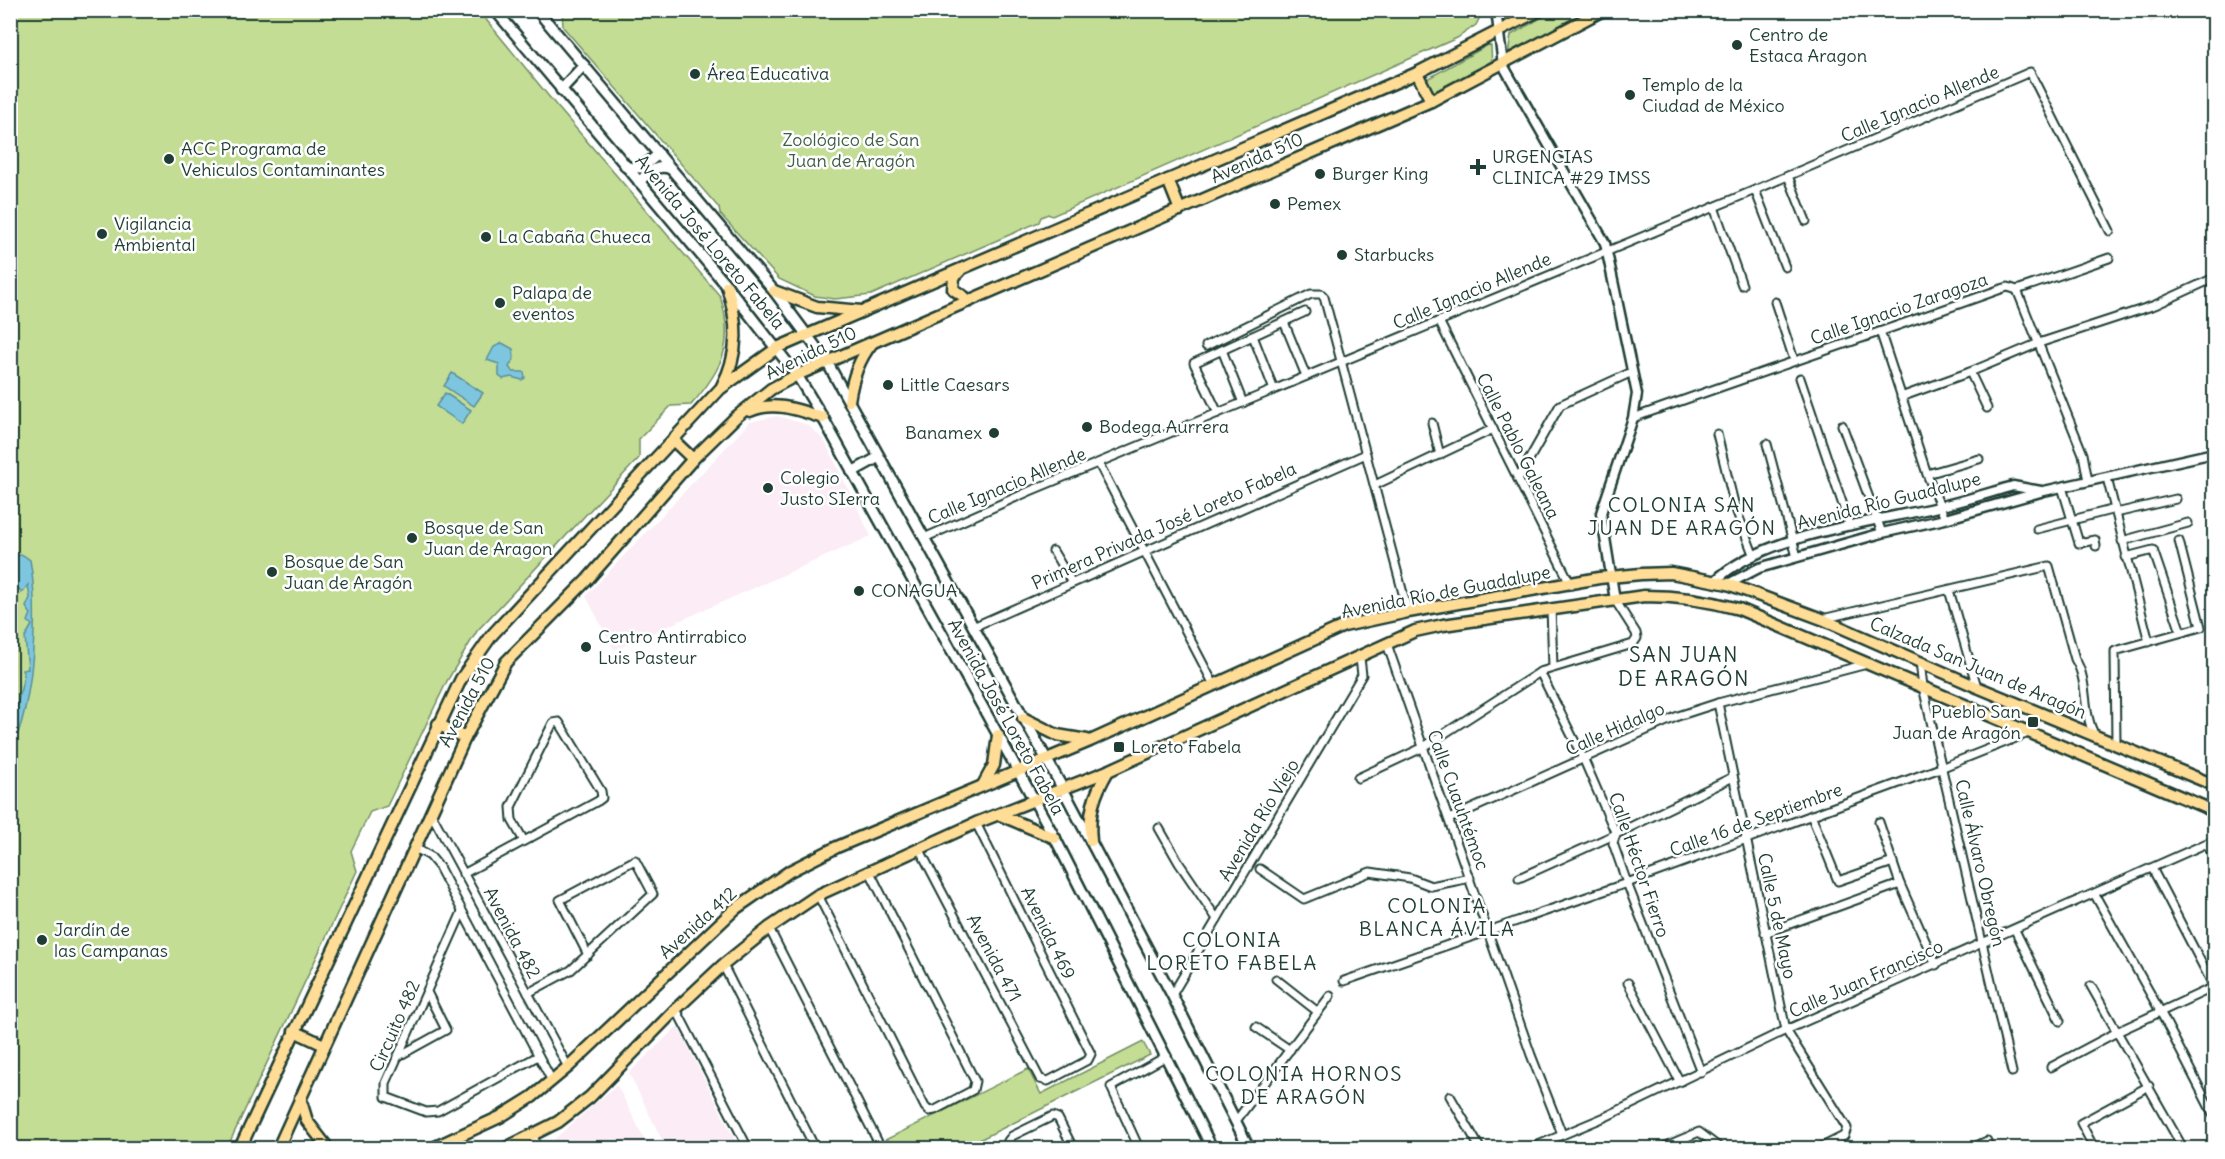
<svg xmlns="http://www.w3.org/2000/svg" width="2225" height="1159" viewBox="0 0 2225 1159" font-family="Delius,sans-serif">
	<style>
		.built { fill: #fbecf5 }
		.green { fill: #c3dd94; stroke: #718d64; stroke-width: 1.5 }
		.water { fill: #7ec6df; stroke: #588f9b; stroke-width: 1.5 }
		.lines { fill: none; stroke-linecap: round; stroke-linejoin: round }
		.minor-casing { stroke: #1f3d34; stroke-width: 11 }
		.tertiary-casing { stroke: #1f3d34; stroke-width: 13 }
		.secondary-casing { stroke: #1f3d34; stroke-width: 14 }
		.primary-casing { stroke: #1f3d34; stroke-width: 15 }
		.minor { stroke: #fff; stroke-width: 7 }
		.tertiary { stroke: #fff; stroke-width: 8 }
		.secondary { stroke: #fff; stroke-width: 9 }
		.primary { stroke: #ffdd96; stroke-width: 10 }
		.poi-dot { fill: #1f3d34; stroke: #fff; stroke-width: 2 }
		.labels { text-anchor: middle; stroke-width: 5; stroke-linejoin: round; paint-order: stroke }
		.poi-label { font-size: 18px; fill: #1f3d34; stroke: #fff; text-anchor: start }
		.street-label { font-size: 18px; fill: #1f3d34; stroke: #fff }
		.park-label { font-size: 18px; fill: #405d47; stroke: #fff }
		.neighbourhood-label { font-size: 20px; letter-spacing: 1.5px; fill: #1f3d34; stroke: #fff }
		.quarter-label { font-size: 21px; letter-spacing: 1.5px; fill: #1f3d34; stroke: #fff }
	</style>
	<rect width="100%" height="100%" fill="#fff"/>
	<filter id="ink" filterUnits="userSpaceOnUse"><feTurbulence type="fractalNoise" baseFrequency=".0167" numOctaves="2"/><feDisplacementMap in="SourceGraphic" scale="12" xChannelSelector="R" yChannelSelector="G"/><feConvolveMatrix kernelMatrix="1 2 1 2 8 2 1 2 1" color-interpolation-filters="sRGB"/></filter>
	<g filter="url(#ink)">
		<g class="built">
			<path d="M2144 11H2180L2150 23Z"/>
			<path d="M777 416 808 425 824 440 871 536 614 650 586 596 750 422Z"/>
			<path d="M678 1026V1027L739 1148H666L629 1073Z"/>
			<path d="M617 1085 649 1148H554L551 1142Z"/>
		</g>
		<g class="green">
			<path d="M10 11H479L555 104 720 296C735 343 723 369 691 405L671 406 639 439V458L477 631 447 681 387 806 370 812 351 851 357 871 227 1148H11Z"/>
			<path d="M557 11H1483L1476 25 1457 38 1052 216 1048 214 1041 217 1039 222 871 295 835 299 815 296 779 279 720 214 719 208 563 27 562 11Z"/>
			<path d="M1553 11H1587L1508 55 1511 35Z"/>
			<path d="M1488 45 1491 46 1492 66 1439 94 1431 92 1425 80Z"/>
			<path d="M1143 1042 1150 1055 963 1148H884L881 1142 1028 1069 1041 1094Z"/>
		</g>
		<g class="water">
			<path d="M502 343 513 349 514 358 509 367 513 372H524L525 378 522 380 511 377 503 379 499 376V364L487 360 494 347Z"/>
			<path d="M452 373 483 393 474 406 444 386Z"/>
			<path d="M445 393 471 410 462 424 436 406Z"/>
			<path d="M11 556 23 555 30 560C39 611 34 704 11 750 10 724 19 701 24 675L22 670 28 669 25 637 32 625 28 621 31 614 26 607 30 598 28 585 22 593 18 588 11 590Z"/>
		</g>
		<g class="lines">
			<g class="minor-casing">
				<g id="minor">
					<path d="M1788 176 1806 221"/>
					<path d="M1755 190 1785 267"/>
					<path d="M1714 207 1742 285"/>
					<path d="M2017 290 2109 258"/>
					<path d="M1775 302 1794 360"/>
					<path d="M1439 321 1571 585"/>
					<path d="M1284 322 1306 376"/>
					<path d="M1881 334 1927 474 1945 519"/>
					<path d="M1253 336 1274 390"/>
					<path d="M1206 346 1311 294H1321L1324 297 1408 612"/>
					<path d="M1222 350 1243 403"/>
					<path d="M1970 372 1987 408"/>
					<path d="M1800 378 1850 526"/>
					<path d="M1901 397 1970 372 2039 343 2155 305 2214 278"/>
					<path d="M1218 413 1194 363 1305 312"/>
					<path d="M1633 418C1755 374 1879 333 2001 289L2008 287 2017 290 2083 454 2088 481"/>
					<path d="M1432 423 1440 455"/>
					<path d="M1842 425 1882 533"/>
					<path d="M1717 434 1735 507 1753 554"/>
					<path d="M1767 444 1797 557"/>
					<path d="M1099 464 1214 685"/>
					<path d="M1927 474 1979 459"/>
					<path d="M2107 478 2149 642"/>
					<path d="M1518 479 1560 405 1632 372"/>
					<path d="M1375 485 1493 429"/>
					<path d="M2062 487 2079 543 2095 540 2096 546"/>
					<path d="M2116 513 2176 499"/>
					<path d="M2037 529 2115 509"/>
					<path d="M924 538 1030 491 1755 190 2030 72 2110 231"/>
					<path d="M2122 541 2188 523"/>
					<path d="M1053 551 1072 583"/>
					<path d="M2126 557 2153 550 2181 632"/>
					<path d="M1949 590 1977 687"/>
					<path d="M1551 608 1553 667"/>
					<path d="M1822 619 2049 566 2075 659C2089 681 2082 711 2094 734"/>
					<path d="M973 627 1366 454"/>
					<path d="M1387 644 1531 1055 1562 1134"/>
					<path d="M1920 661 1923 687 2012 1072"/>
					<path d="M1540 672 1584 760 1616 834 1613 843 1627 883 1701 1072"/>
					<path d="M1718 703 1786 1030 1847 1128 1844 1136 1820 1148"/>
					<path d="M2116 744 2115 651 2201 627 2179 541"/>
					<path d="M1358 778 1422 748 1540 672 1633 644 1637 638 1636 633 1615 600"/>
					<path d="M431 813 568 1067"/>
					<path d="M1811 815 1838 881 1893 862"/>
					<path d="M1449 819 1678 716 1718 703 1867 664"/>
					<path d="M1879 822 1900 884 1936 965"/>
					<path d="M1159 828 1179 863 1217 919"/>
					<path d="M2207 844 2214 858"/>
					<path d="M415 848 430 856 439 867 552 1081"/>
					<path d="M919 848 1040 1079 1048 1081 1088 1060 1091 1054 976 823"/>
					<path d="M2152 868 2214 987"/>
					<path d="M1260 869 1304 899 1370 872 1410 878 1431 886 1470 878"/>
					<path d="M463 874 598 801 602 798 601 791 559 722 553 723 511 807 512 820 524 841"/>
					<path d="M1519 878 1616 834 1733 777"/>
					<path d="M818 895 925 1107 929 1111 935 1110 973 1090 975 1081 869 870"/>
					<path d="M2095 895 2160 1011 2214 1116"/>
					<path d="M462 912 386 1083V1097L426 1112 438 1111 538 1056"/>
					<path d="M769 928 881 1148"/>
					<path d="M2015 930 2060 1021"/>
					<path d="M1765 933 1900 884"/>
					<path d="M723 965 815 1148"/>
					<path d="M1276 979 1318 1012"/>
					<path d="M1344 981 1627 883 1943 767 2031 732"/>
					<path d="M1628 983 1680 1082"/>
					<path d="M2091 986 2183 1148"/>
					<path d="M528 993 571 970 653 894 635 860 560 900 588 955"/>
					<path d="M1172 995 1362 675 1360 658"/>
					<path d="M676 1009 748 1148"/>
					<path d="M1256 1027 1290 1050"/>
					<path d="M397 1057 446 1030 427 992"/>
					<path d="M2051 1067 2119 1031 2214 987"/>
					<path d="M1450 1096 1480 1148"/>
					<path d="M1236 1121 1330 996"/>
					<path d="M533 1136 538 1148"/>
					<path d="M1011 1148 1008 1141 1012 1136 1053 1116 1058 1118 1073 1148"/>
					<path d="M1139 1148 1111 1087 1167 1056"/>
					<path d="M1531 1148 1605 1117 1786 1030 2214 840"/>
					<path d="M1661 1148 1699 1132 1720 1148"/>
					<path d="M1972 1148 1987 1141"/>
					<path d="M2094 1148 2081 1123 2149 1086"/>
				</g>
			</g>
			<g class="tertiary-casing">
				<g id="tertiary">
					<path d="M1496 10 1503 65 1605 243 1637 394 1633 418 1601 513 1615 600"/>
					<path d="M1715 581C1762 536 1865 523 1929 509 1957 503 1985 494 2013 486L2041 491"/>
					<path d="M1728 584 1759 568 1882 533 1945 519 2044 491 2214 453"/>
				</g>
			</g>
			<g class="secondary-casing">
				<g id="secondary">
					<path d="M495 10 727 286 797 375 823 418 1055 838 1212 1148"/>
					<path d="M537 10 774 291 827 362 1063 789 1172 995 1249 1148"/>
					<path d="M561 90 584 65"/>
					<path d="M626 167 641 168 659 154"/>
					<path d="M639 182C648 173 657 163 671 169"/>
					<path d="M852 472 879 457"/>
				</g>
			</g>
			<g class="primary-casing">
				<g id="primary">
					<path d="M1417 73 1431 101"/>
					<path d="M1168 180 1180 210"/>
					<path d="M960 271 954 277 953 289 970 301"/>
					<path d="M774 291 817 307 862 311"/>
					<path d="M722 386C740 352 738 322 727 286"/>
					<path d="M849 401C852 380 859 359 872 343"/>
					<path d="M750 411C774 400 799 410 823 418"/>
					<path d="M673 440 693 459"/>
					<path d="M1023 718 1057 735 1087 740"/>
					<path d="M438 724 465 738"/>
					<path d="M983 785 994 765 998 735"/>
					<path d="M1000 815 1055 838"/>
					<path d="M1091 841C1088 813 1094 795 1108 771"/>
					<path d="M294 1031 324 1045"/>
					<path d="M300 1098 307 1121 328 1148"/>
					<path d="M240 1148 461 679 492 635 720 389 777 348 1417 73 1540 10"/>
					<path d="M278 1148 465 738 506 662 587 580 693 459 736 417 771 389 797 375 1431 101 1603 10"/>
					<path d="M433 1148 500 1117 532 1097 568 1067 735 909 790 871 837 847 1090 741 1344 626 1408 612 1599 578 1641 574 1671 573 1728 584 1822 619 1977 687 2214 785"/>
					<path d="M506 1148 558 1122 590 1097 676 1009 723 965 769 928 818 895 976 823 1108 771 1415 631 1443 625 1644 596C1677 596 1707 600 1739 609L2214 811"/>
				</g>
			</g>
			<use href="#minor" class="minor"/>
			<use href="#tertiary" class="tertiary"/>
			<use href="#secondary" class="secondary"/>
			<use href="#primary" class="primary"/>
		</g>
	</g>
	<g class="poi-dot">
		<circle cx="1737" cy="45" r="6"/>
		<circle cx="695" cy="74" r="6"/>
		<circle cx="1630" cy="95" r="6"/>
		<circle cx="169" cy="159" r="6"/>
		<path d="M1475 158h6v6h6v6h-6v6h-6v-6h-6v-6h6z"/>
		<circle cx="1320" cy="174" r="6"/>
		<circle cx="1275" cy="204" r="6"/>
		<circle cx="102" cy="234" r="6"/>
		<circle cx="486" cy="237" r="6"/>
		<circle cx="1342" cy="255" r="6"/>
		<circle cx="500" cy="303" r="6"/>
		<circle cx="888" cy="385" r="6"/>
		<circle cx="1087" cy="427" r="6"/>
		<circle cx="994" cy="433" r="6"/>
		<circle cx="768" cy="488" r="6"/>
		<circle cx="412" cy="538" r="6"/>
		<circle cx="272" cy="572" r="6"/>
		<circle cx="859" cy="591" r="6"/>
		<circle cx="586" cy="647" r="6"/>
		<rect x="2027" y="716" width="12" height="12" rx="3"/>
		<rect x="1113" y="741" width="12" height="12" rx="3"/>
		<circle cx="42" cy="940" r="6"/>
	</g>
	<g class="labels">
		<g class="poi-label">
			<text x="1749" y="41">Centro de<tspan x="1749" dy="21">Estaca Aragon</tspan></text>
			<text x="707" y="80">Área Educativa</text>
			<text x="1642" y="91">Templo de la<tspan x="1642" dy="21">Ciudad de México</tspan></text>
			<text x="181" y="155">ACC Programa de<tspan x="181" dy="21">Vehiculos Contaminantes</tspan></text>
			<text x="1492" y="163">URGENCIAS<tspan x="1492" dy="21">CLINICA #29 IMSS</tspan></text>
			<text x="1332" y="180">Burger King</text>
			<text x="1287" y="210">Pemex</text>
			<text x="114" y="230">Vigilancia<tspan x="114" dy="21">Ambiental</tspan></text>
			<text x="498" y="243">La Cabaña Chueca</text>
			<text x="1354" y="261">Starbucks</text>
			<text x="512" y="299">Palapa de<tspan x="512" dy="21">eventos</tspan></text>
			<text x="900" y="391">Little Caesars</text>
			<text x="1099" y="433">Bodega Aurrera</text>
			<text x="982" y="439" text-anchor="end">Banamex</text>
			<text x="780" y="484">Colegio<tspan x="780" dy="21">Justo SIerra</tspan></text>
			<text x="424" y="534">Bosque de San<tspan x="424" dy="21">Juan de Aragon</tspan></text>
			<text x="284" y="568">Bosque de San<tspan x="284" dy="21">Juan de Aragón</tspan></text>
			<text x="871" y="597">CONAGUA</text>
			<text x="598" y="643">Centro Antirrabico<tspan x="598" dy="21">Luis Pasteur</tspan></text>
			<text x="2021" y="718" text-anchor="end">Pueblo San<tspan x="2021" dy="21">Juan de Aragón</tspan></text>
			<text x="1131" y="753">Loreto Fabela</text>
			<text x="54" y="936">Jardín de<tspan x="54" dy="21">las Campanas</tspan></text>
		</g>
		<g class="street-label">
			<text transform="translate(1920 104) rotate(-23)" y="6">Calle Ignacio Allende</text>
			<text transform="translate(1257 158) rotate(-24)" y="6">Avenida 510</text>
			<text transform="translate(710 242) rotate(50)" y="6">Avenida José Loreto Fabela</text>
			<text transform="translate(1472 291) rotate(-23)" y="6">Calle Ignacio Allende</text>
			<text transform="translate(1899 309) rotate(-19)" y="6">Calle Ignacio Zaragoza</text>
			<text transform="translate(811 353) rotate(-26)" y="6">Avenida 510</text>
			<text transform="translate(1518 446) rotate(63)" y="6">Calle Pablo Galeana</text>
			<text transform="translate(1007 486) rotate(-23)" y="6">Calle Ignacio Allende</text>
			<text transform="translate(1889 501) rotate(-14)" y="6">Avenida Río Guadalupe</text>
			<text transform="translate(1164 526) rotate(-24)" y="6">Primera Privada José Loreto Fabela</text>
			<text transform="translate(1446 592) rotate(-11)" y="6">Avenida Río de Guadalupe</text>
			<text transform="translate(1978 668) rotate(23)" y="6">Calzada San Juan de Aragón</text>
			<text transform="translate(467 702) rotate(-62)" y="6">Avenida 510</text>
			<text transform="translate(1006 717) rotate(61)" y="6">Avenida José Loreto Fabela</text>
			<text transform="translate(1615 729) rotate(-24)" y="6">Calle Hidalgo</text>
			<text transform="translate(1458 800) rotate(70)" y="6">Calle Cuauhtémoc</text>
			<text transform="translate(1259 820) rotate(-59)" y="6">Avenida Río Viejo</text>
			<text transform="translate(1756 820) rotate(-20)" y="6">Calle 16 de Septiembre</text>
			<text transform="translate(1980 863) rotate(77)" y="6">Calle Álvaro Obregón</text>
			<text transform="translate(1639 865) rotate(71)" y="6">Calle Héctor Fierro</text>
			<text transform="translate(1777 916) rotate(78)" y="6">Calle 5 de Mayo</text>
			<text transform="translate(698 923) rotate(-42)" y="6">Avenida 412</text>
			<text transform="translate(512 933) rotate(62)" y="6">Avenida 482</text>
			<text transform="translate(1048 933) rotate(64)" y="6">Avenida 469</text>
			<text transform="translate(994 958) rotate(62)" y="6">Avenida 471</text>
			<text transform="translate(1866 979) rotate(-24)" y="6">Calle Juan Francisco</text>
			<text transform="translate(395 1026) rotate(-66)" y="6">Circuito 482</text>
		</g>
		<g class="park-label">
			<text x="851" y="146">Zoológico de San<tspan x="851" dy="21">Juan de Aragón</tspan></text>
		</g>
		<g class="neighbourhood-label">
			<text x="1682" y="512">COLONIA SAN<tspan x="1682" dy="23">JUAN DE ARAGÓN</tspan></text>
			<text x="1437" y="913">COLONIA<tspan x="1437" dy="23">BLANCA ÁVILA</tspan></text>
			<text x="1232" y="947">COLONIA<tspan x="1232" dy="23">LORETO FABELA</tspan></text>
			<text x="1304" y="1081">COLONIA HORNOS<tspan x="1304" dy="23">DE ARAGÓN</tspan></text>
		</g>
		<g class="quarter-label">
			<text x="1684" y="662">SAN JUAN<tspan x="1684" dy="24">DE ARAGÓN</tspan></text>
		</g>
	</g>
	<rect width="2225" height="1159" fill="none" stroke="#fff" stroke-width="36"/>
	<rect x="18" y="18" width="2189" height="1123" fill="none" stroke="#1f3d34" stroke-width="2" filter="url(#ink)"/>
</svg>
